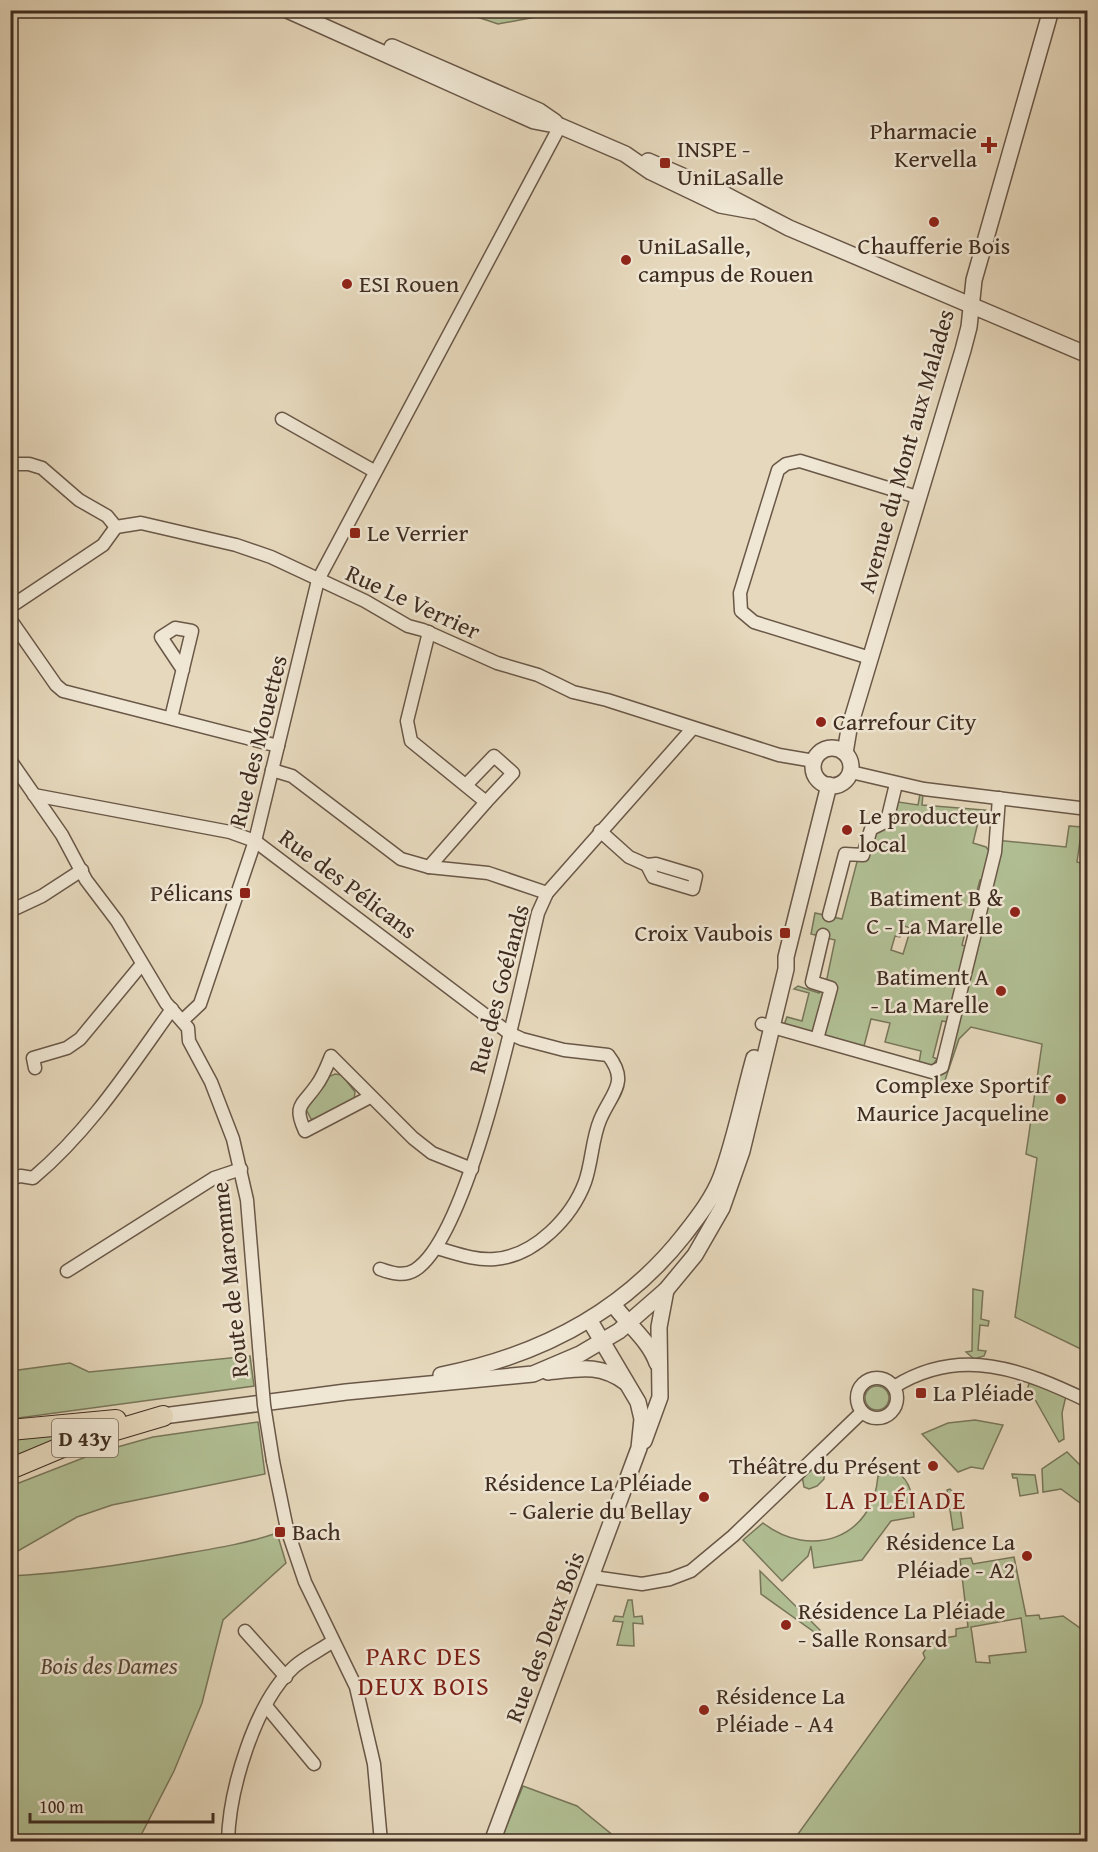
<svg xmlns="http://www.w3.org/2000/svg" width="1098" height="1852" viewBox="0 0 1098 1852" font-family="'Gentium Book Plus',serif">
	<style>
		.green { fill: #b1bf94; stroke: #78765a; stroke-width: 1.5; fill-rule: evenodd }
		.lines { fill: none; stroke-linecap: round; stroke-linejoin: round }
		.minor-casing { stroke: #695747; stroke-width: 15 }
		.tertiary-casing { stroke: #695747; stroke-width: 18 }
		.trunk-casing { stroke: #3f2c20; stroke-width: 22 }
		.minor { stroke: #efe6d3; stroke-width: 12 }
		.tertiary { stroke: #efe6d3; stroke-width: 15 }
		.trunk { stroke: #e6d8bc; stroke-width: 20 }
		.minor-bridge-casing { stroke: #695747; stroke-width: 15; stroke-linecap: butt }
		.minor-bridge { stroke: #efe6d3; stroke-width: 12 }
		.poi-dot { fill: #8f2418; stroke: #efe6d3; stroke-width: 2 }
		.labels { text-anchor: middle; stroke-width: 5; stroke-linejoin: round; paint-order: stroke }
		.shield { fill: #efe6d3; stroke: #746456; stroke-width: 1.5 }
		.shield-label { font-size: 22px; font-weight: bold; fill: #3f2c20 }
		.poi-label { font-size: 24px; fill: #3f2c20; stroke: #efe6d3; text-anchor: start }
		.street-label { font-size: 24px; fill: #3f2c20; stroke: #efe6d3 }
		.park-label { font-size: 24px; font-style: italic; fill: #564937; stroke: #efe6d3 }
		.neighbourhood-label { font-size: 26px; letter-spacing: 1.5px; fill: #7a1f14; stroke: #efe6d3 }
	</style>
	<rect width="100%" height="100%" fill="#e6d8bc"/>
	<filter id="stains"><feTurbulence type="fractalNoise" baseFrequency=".00333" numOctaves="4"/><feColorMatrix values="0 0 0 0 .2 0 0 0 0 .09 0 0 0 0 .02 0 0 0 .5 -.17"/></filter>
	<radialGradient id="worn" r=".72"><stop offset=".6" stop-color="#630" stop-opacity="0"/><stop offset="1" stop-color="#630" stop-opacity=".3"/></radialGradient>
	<g class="green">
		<path d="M459 11H568L498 24Z"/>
		<path d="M920 794H923L922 805 985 810 980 814 973 843 986 847 990 852 984 881 980 880 973 906 978 907 971 930 966 929 962 945 967 947 947 1022 942 1021 933 1057 937 1059 932 1066 919 1063 921 1051 885 1042 890 1023 871 1019 863 1050 782 1030 787 1017 802 1021 809 993 794 989 798 986 819 993 826 983 835 940 811 934 815 913 842 919 858 858 863 855 892 801 918 805ZM904 926 911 928 903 954 891 950 895 936 900 937Z"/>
		<path d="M1069 826 1082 827 1077 862 1088 865 1087 1352 1015 1317 1037 1158 1026 1154 1042 1044 971 1027 959 1039 941 1092 935 1090 995 840 1066 847Z"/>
		<path d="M335 1074 342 1075 355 1092 354 1099 316 1120 311 1119 305 1107 328 1077Z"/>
		<path d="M973 1289 983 1291 981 1319 989 1321 988 1326 980 1325 978 1350 986 1351 984 1356 974 1359 966 1352 972 1351Z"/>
		<path d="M250 1356 254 1386 11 1419V1371L70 1363 89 1372Z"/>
		<path d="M1030 1380 1066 1396 1062 1413 1064 1439 1059 1442 1028 1387Z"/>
		<circle cx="877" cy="1398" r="12"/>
		<path d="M975 1420 1003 1425 983 1469 971 1467 958 1472 922 1434 948 1423Z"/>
		<path d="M258 1422 265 1474 112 1505 77 1517 11 1555V1486L96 1453 153 1437Z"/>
		<path d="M95 1430 11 1465 10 1440Z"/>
		<path d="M1067 1452 1087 1472V1508L1061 1489 1043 1492 1042 1469Z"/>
		<path d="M813 1465 824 1469V1479L817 1486 809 1489 804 1487 802 1476Z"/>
		<path d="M897 1472C913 1483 912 1499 914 1517L891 1521 862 1560 814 1568 811 1546 808 1556 782 1581 743 1540 763 1523C811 1560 873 1538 878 1476Z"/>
		<path d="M1012 1474 1035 1475 1038 1493 1020 1496 1017 1478H1013Z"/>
		<path d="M950 1489 959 1499 963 1528 953 1530 947 1490Z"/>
		<path d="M277 1533 286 1563 223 1620 202 1703 174 1771 138 1841H11V1576C70 1573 129 1564 188 1553 218 1548 248 1543 277 1533Z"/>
		<path d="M1014 1557 1026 1616 1039 1615 1040 1619 1063 1616 1087 1633V1841H793L925 1658 923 1653 933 1640 956 1636V1629L968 1627 960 1559 971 1558 973 1564ZM1021 1618 1026 1652 989 1656 990 1663 976 1662 971 1627Z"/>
		<path d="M760 1571 820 1630 817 1634 761 1594Z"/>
		<path d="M628 1600H632L634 1617 642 1616 643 1624 633 1623 634 1646 617 1645 623 1622 613 1621 615 1616 623 1617Z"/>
		<path d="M523 1786 577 1806 620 1841 500 1842Z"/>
	</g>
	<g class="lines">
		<g class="minor-casing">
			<g id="minor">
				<path d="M282 419 374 471"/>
				<path d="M10 464H29L42 468 79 500 107 516 116 527 141 523 236 545 271 557 365 601 408 626 423 630 497 663 538 675 573 692 607 700 779 755 814 761"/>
				<path d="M10 607 103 545 116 527"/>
				<path d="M10 619 56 685 63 691 278 746"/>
				<path d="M429 632 407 721 411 741 486 802 429 867"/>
				<path d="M870 658 754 622 741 611 740 593 778 470 786 464 800 461 917 497"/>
				<path d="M171 718 192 631 175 628 161 637 183 670"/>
				<path d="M10 760 62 835 86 880 117 921 166 1003 188 1028 189 1041 211 1082 233 1139 247 1200 260 1359"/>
				<path d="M272 770 292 776 401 859 429 867 488 873 547 893"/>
				<path d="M851 772 924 789 1088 809"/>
				<path d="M467 784 494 756 513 773 486 802"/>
				<path d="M34 795 230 832 255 841 509 1033 522 1039 564 1050 608 1055C630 1083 611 1093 600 1120 592 1139 592 1162 585 1182 572 1217 535 1256 495 1259 476 1261 455 1253 437 1248"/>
				<path d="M600 831 629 857 647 865"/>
				<path d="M656 864 696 876 693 889 653 877 647 865Z"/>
				<path d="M10 911 42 896 82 870"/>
				<path d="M829 915 845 854 863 855 871 829 887 821 896 784"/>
				<path d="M183 1020 200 1004 255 841 318 580 560 126"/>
				<path d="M762 1024 932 1072 942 1067 995 852 999 798"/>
				<path d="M817 1039 831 988 812 982 823 935"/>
				<path d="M35 1068 33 1058 67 1048 80 1039 142 964"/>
				<path d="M370 1097 305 1131C293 1105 302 1106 316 1086 323 1077 327 1066 331 1056L413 1138 432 1153 472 1169"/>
				<path d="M10 1178 21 1176 33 1178C90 1130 129 1069 172 1009"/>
				<path d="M380 1269C391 1273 404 1277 415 1270 471 1235 521 984 538 913L547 893 692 729"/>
				<path d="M67 1271 214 1178 241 1169"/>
				<circle cx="877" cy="1398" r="20"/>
				<path d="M894 1387C961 1345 1023 1370 1088 1401"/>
				<path d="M273 1461 287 1529 305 1582 356 1687 374 1764 381 1842"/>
				<path d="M593 1577 642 1584 670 1579 691 1571 733 1536 862 1412"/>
				<path d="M245 1631 286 1677"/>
				<path d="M266 1706 314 1764"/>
				<path d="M228 1842C229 1790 255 1702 294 1667 305 1657 321 1650 333 1641"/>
			</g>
		</g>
		<g class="tertiary-casing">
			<g id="tertiary">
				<path d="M287 10 534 121 560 126 625 154 651 172 720 205 753 211"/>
				<path d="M392 47 539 111 555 122"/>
				<path d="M648 161 724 194 789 228 1088 355"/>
				<circle cx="832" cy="767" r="19"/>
				<path d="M845 753 849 729 963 350 969 327 974 280 1051 10"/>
				<path d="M613 1304C627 1324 649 1340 657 1363"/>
				<path d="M548 1372C578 1369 599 1363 625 1382"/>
				<path d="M441 1375C538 1356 622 1314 684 1235 698 1217 713 1198 721 1177 735 1139 743 1097 754 1058"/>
				<path d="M163 1416 346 1392 533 1374 580 1354 619 1331 666 1290 695 1255 722 1208 742 1151 786 969V957L829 785"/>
				<path d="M644 1441 660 1397 659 1327 666 1290"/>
				<path d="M492 1842 639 1448 642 1419 638 1402 590 1321"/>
			</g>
		</g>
		<g class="trunk-casing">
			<g id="trunk">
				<path d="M10 1430 116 1420"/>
				<path d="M10 1469 72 1443 163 1416"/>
			</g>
		</g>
		<use href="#minor" class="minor"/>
		<use href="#tertiary" class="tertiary"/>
		<use href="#trunk" class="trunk"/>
		<g class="minor-bridge-casing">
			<path id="minor-bridge" d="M260 1359 264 1405 273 1461"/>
		</g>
		<use href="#minor-bridge" class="minor-bridge"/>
	</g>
	<g class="poi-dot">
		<path d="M986 136h6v6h6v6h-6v6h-6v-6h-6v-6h6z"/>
		<rect x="659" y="157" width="12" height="12" rx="3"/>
		<circle cx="934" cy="222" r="6"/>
		<circle cx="626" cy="260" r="6"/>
		<circle cx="347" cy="284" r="6"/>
		<rect x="349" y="527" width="12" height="12" rx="3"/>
		<circle cx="821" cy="722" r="6"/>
		<circle cx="847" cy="830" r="6"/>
		<rect x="239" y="887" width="12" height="12" rx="3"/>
		<circle cx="1015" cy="912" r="6"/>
		<rect x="779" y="927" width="12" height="12" rx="3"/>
		<circle cx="1001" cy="991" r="6"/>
		<circle cx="1061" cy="1099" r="6"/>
		<rect x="915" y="1387" width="12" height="12" rx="3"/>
		<circle cx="933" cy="1466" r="6"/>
		<circle cx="704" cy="1497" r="6"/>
		<rect x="274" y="1526" width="12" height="12" rx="3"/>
		<circle cx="1027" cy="1556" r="6"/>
		<circle cx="786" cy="1625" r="6"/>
		<circle cx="704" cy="1710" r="6"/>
	</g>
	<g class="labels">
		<rect class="shield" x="52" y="1419" width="66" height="38" rx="4.5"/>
		<g class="shield-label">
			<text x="85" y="1446">D 43y</text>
		</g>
		<g class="poi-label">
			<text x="977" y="139" text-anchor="end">Pharmacie<tspan x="977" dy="28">Kervella</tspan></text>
			<text x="677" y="157">INSPE -<tspan x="677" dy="28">UniLaSalle</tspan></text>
			<text x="638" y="254">UniLaSalle,<tspan x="638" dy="28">campus de Rouen</tspan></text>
			<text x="934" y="254" text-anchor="middle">Chaufferie Bois</text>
			<text x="359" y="292">ESI Rouen</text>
			<text x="367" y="541">Le Verrier</text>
			<text x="833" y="730">Carrefour City</text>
			<text x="859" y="824">Le producteur<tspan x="859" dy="28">local</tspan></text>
			<text x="233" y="901" text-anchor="end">Pélicans</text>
			<text x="1003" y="906" text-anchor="end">Batiment B &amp;<tspan x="1003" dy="28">C - La Marelle</tspan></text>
			<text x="773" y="941" text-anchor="end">Croix Vaubois</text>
			<text x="989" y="985" text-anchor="end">Batiment A<tspan x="989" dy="28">- La Marelle</tspan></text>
			<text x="1049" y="1093" text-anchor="end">Complexe Sportif<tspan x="1049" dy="28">Maurice Jacqueline</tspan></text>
			<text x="933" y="1401">La Pléiade</text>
			<text x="921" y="1474" text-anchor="end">Théâtre du Présent</text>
			<text x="692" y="1491" text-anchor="end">Résidence La Pléiade<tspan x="692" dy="28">- Galerie du Bellay</tspan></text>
			<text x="292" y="1540">Bach</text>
			<text x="1015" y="1550" text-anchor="end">Résidence La<tspan x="1015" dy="28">Pléiade - A2</tspan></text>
			<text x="798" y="1619">Résidence La Pléiade<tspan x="798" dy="28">- Salle Ronsard</tspan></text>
			<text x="716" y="1704">Résidence La<tspan x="716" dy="28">Pléiade - A4</tspan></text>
		</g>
		<g class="street-label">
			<text transform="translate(906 451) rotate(-74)" y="8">Avenue du Mont aux Malades</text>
			<text transform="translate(413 602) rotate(25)" y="8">Rue Le Verrier</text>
			<text transform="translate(258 741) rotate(-76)" y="8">Rue des Mouettes</text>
			<text transform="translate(348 884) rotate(37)" y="8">Rue des Pélicans</text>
			<text transform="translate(499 989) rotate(-75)" y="8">Rue des Goélands</text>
			<text transform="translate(230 1280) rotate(-96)" y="8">Route de Maromme</text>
			<text transform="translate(545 1637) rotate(-69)" y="8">Rue des Deux Bois</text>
		</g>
		<g class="park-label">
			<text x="109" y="1674">Bois des Dames</text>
		</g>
		<g class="neighbourhood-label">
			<text x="896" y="1509">LA PLÉIADE</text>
			<text x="424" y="1665">PARC DES<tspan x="424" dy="30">DEUX BOIS</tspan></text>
		</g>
	</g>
	<rect width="1098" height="1852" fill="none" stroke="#e6d8bc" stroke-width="36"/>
	<rect x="12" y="12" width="1074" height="1828" fill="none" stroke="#3f2c20" stroke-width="3"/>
	<rect x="18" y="18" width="1062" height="1816" fill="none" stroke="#3f2c20" stroke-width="1.5"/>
	<path d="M30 1813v9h183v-9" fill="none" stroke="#3f2c20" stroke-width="3"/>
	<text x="39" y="1813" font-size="18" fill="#3f2c20" stroke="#efe6d3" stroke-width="4.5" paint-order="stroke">100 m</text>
	<rect width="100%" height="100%" filter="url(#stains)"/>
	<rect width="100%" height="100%" fill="url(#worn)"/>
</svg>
